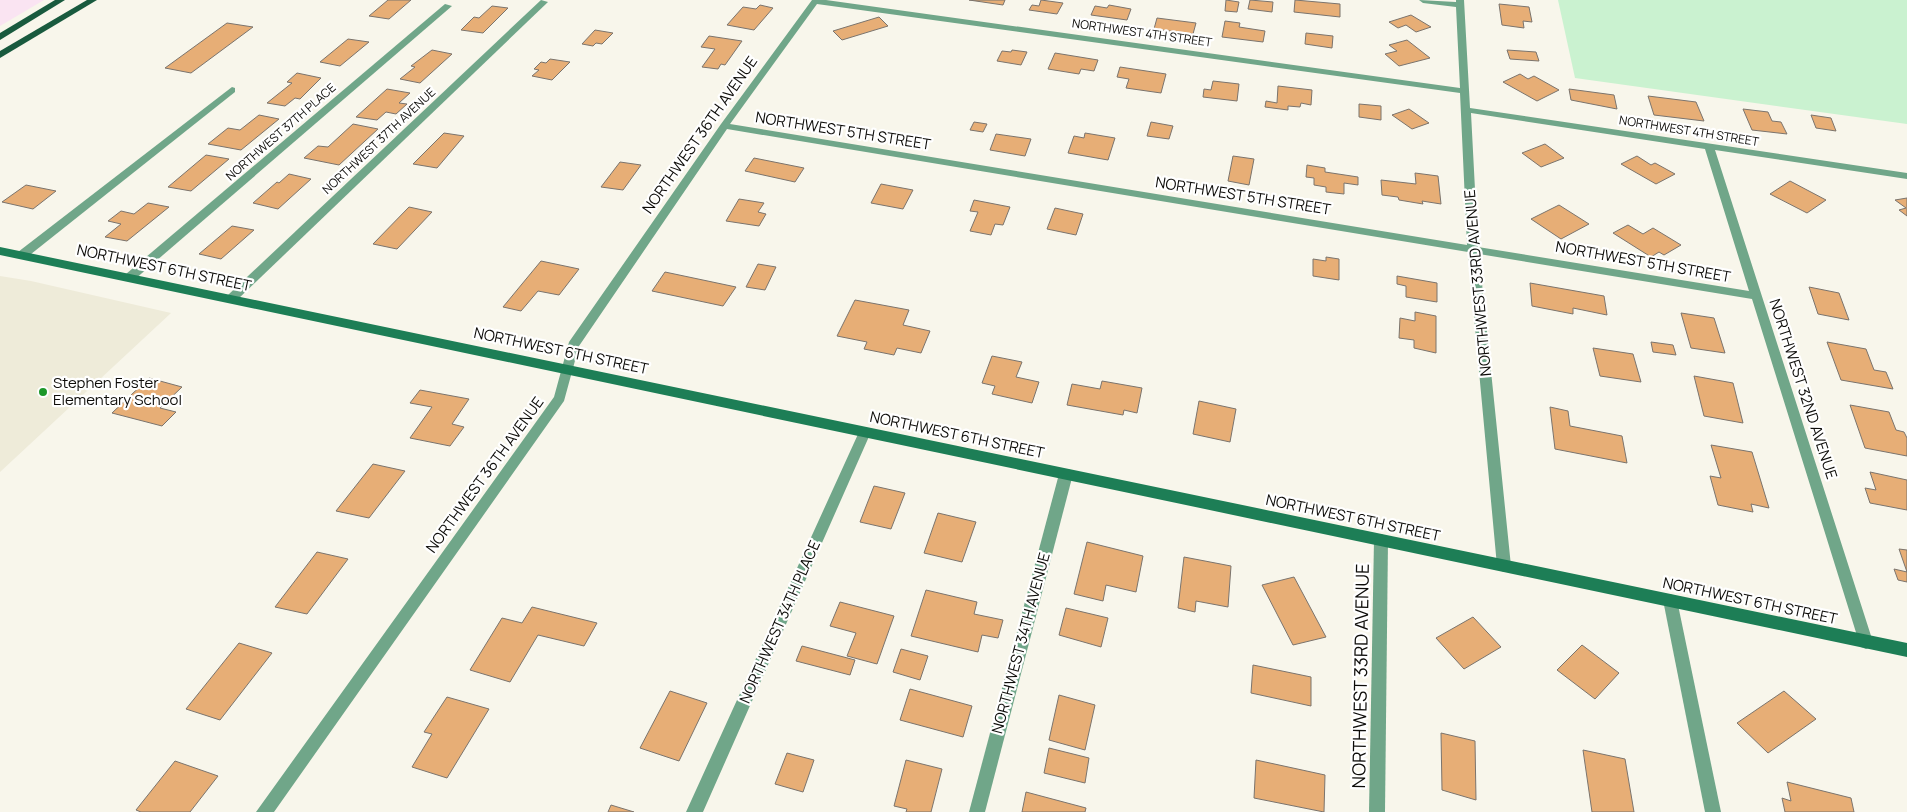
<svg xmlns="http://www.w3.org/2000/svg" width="1907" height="812" viewBox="0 0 1907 812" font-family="Manrope,sans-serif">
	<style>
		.commercial { fill: #fae4f2 }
		.built { fill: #eeebd9 }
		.green { fill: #caf2d0 }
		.building { fill: #e7ae76; stroke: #7b746d }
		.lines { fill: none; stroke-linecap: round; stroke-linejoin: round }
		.street { fill: #70a689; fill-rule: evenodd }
		.secondary { fill: #1d7e56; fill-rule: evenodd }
		.primary { fill: #195a3e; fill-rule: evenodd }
		.poi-dot { fill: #1c9729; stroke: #fff; stroke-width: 2 }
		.labels { text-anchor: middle; stroke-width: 4.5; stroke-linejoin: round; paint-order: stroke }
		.far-street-label { font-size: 12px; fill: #0d0c09; stroke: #fff }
		.street-label { font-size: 15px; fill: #0d0c09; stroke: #fff }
		.poi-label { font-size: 15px; fill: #0d0c09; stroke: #fff; text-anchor: start }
		.near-street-label { font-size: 18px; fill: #0d0c09; stroke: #fff }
	</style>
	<rect width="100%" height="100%" fill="#f8f6eb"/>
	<path class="commercial" d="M0 0H44L0 26Z"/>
	<path class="built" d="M0 276 31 281 171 313 0 472Z"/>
	<path class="green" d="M1558 0H1907V124L1575 78Z"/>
	<g class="building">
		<path d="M388 0H411L389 19 369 16Z"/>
		<path d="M969 0H1005L1003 5Z"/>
		<path d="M1041 0 1063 3 1057 14 1029 10 1032 5 1039 6Z"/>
		<path d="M1226 0 1239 2 1237 12 1225 11Z"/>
		<path d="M1250 0 1273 2 1272 12 1248 9Z"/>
		<path d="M1295 0 1340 4V17L1294 12Z"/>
		<path d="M1499 4 1529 7 1532 22 1523 21 1524 28 1502 25Z"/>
		<path d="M760 5 773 8 754 30 727 25 743 7 756 9Z"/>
		<path d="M1109 5 1131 9 1127 20 1091 15 1095 6 1107 8Z"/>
		<path d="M492 6 508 8 483 33 461 30 474 17 479 18Z"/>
		<path d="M1411 15 1431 27 1416 32 1406 25 1398 28 1389 22Z"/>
		<path d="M879 17 888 26 842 40 833 31Z"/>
		<path d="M1157 18 1196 23 1193 34 1154 29Z"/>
		<path d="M1225 21 1240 23 1239 27 1265 31 1263 42 1222 37Z"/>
		<path d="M227 23 253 27 191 73 165 68Z"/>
		<path d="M595 30 613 33 602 44 596 43 593 46 582 44Z"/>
		<path d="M1306 33 1333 36 1332 48 1305 44Z"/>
		<path d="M709 36 742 41 725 65 721 64 718 69 702 67 715 49 701 47Z"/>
		<path d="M348 39 369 42 340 66 320 62Z"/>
		<path d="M1407 40 1430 58 1399 66 1385 54 1397 51 1389 45Z"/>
		<path d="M432 50 452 54 420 83 400 79 415 67 411 66Z"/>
		<path d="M1012 50 1027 52 1021 65 997 61 1002 51 1011 52Z"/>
		<path d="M1507 50 1536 52 1539 61 1510 59Z"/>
		<path d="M1055 53 1098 60 1094 71 1081 69 1079 74 1048 69Z"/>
		<path d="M550 59 570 62 552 80 532 76 539 70 534 69 541 62 546 63Z"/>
		<path d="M1120 67 1166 74 1161 93 1126 88 1129 79 1117 77Z"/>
		<path d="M297 73 321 78 300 99 295 98 285 106 267 103 292 83 287 82Z"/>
		<path d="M1520 74 1528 79 1534 76 1559 90 1537 101 1503 82Z"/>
		<path d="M1213 81 1239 84 1237 101 1203 97 1204 89 1211 90Z"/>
		<path d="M1278 86 1312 90 1311 105 1301 103 1300 107 1288 106V110L1265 107 1266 101 1277 103Z"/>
		<path d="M387 89 410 93 399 103 407 104 396 114 386 112 377 120 356 117Z"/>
		<path d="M1569 89 1614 95 1617 109 1571 100Z"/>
		<path d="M1648 96 1696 102 1704 121 1654 115Z"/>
		<path d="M1359 104 1381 106V120L1359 117Z"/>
		<path d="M1409 109 1429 123 1412 129 1392 115Z"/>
		<path d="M1743 109 1768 112 1772 121 1781 122 1787 134 1752 130Z"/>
		<path d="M259 115 279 119 241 150 208 144 228 128 240 130Z"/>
		<path d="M1811 115 1831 118 1836 131 1816 128Z"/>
		<path d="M974 122 987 124 983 132 970 130Z"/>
		<path d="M1151 122 1173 126 1169 139 1147 136Z"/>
		<path d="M353 124 378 129 339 165 304 158 318 146 328 147Z"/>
		<path d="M444 133 464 136 437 168 413 164Z"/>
		<path d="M1085 133 1115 138 1108 160 1068 153 1074 136 1084 138Z"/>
		<path d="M996 134 1031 139 1025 156 990 150Z"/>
		<path d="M1545 144 1564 158 1541 167 1522 153Z"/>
		<path d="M206 155 229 159 191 191 168 187Z"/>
		<path d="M1233 156 1254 159 1249 185 1228 181Z"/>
		<path d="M1637 156 1651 165 1655 163 1675 174 1656 184 1621 164Z"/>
		<path d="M754 158 804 168 795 182 745 171Z"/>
		<path d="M620 162 641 165 623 190 601 187Z"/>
		<path d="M1307 165 1325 168V172L1358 177V185L1344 183V194L1326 192V187L1314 185V178L1306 177Z"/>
		<path d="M1415 173 1438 176 1441 204 1422 201 1423 204 1399 200 1398 197 1382 195 1381 180 1416 184Z"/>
		<path d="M289 174 311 179 278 209 253 203 277 182 279 183Z"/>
		<path d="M1790 181 1826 200 1807 213 1770 194Z"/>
		<path d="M881 184 913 190 903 209 871 203Z"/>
		<path d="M26 185 56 191 33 209 2 202Z"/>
		<path d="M1907 198V216L1899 210 1906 208 1895 200Z"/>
		<path d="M739 199 764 203 758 212 766 214 759 226 726 221Z"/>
		<path d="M974 200 1010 207 1003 225 995 224 991 235 970 231 978 212 970 211Z"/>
		<path d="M148 203 169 207 127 241 105 237 121 224 108 221 121 211 134 214Z"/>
		<path d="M1559 205 1589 224 1561 239 1531 219Z"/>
		<path d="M409 207 432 212 397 249 373 244Z"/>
		<path d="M1055 208 1083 214 1076 235 1047 229Z"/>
		<path d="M1628 225 1643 234 1653 228 1681 245 1664 255 1659 252 1651 257 1613 233Z"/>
		<path d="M232 226 254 230 221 259 199 254Z"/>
		<path d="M1326 257 1339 259V280L1313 276V259L1326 261Z"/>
		<path d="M541 261 579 269 559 295 538 291 521 311 503 307Z"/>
		<path d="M758 264 776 267 765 290 746 287Z"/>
		<path d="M665 272 736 287 723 306 652 291Z"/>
		<path d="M1397 276 1437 283V302L1406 297V286L1397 284Z"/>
		<path d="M1530 283 1604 296 1607 315 1573 308V314L1532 306Z"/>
		<path d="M1809 287 1839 293 1849 320 1818 314Z"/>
		<path d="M855 300 909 310 903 325 930 331 921 353 897 348 894 355 864 349 867 342 837 336Z"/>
		<path d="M1415 312 1436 316V353L1414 348V340L1399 338 1400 318 1415 321Z"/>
		<path d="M1681 313 1714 318 1725 353 1691 348Z"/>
		<path d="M1651 342 1673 345 1676 355 1653 352Z"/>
		<path d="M1827 342 1866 349 1874 370 1886 372 1893 389 1841 380Z"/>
		<path d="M1593 348 1633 354 1641 382 1600 376Z"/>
		<path d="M992 356 1022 362 1016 377 1039 382 1032 403 992 394 995 386 982 383Z"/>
		<path d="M1694 376 1733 383 1743 423 1704 416Z"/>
		<path d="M149 378 182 387 160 408 176 412 162 426 112 413Z"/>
		<path d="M1102 381 1142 388 1137 413 1124 410 1123 415 1067 405 1072 384 1100 389Z"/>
		<path d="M420 390 469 399 452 424 464 427 450 446 410 438 432 407 410 403Z"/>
		<path d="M1199 401 1236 409 1230 442 1193 434Z"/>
		<path d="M1850 405 1889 412 1896 430 1904 432 1907 438V456L1865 448Z"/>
		<path d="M1550 407 1568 411 1570 426 1622 436 1627 463 1555 449Z"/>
		<path d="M1711 445 1752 452 1769 508 1751 504 1753 512 1718 505 1710 476 1721 478Z"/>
		<path d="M373 464 405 471 369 518 336 511Z"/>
		<path d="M1870 472 1907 480V510L1870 503 1865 488 1876 490Z"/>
		<path d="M874 486 905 493 891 529 860 522Z"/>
		<path d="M938 513 976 522 962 562 924 553Z"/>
		<path d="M1087 542 1143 556 1136 592 1106 585 1103 601 1074 594Z"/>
		<path d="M1899 549 1907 550V582L1898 580 1894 569 1907 572Z"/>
		<path d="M317 552 348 559 307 614 275 607Z"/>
		<path d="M1184 557 1231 566 1228 607 1196 601 1195 612 1178 608Z"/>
		<path d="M1294 577 1326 637 1293 645 1262 585Z"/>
		<path d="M926 590 977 602 974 614 1003 620 998 638 982 635 978 652 911 636Z"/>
		<path d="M840 602 894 616 877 664 847 656 856 633 830 626Z"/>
		<path d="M532 607 597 623 584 646 538 635 510 682 470 670 502 618 522 623Z"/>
		<path d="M1066 608 1108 618 1101 647 1059 635Z"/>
		<path d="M1473 617 1501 647 1464 669 1436 638Z"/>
		<path d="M239 643 272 653 220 720 186 709Z"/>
		<path d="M1582 645 1619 673 1595 699 1557 670Z"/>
		<path d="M802 646 855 660 850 675 796 661Z"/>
		<path d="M901 649 928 656 920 680 893 672Z"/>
		<path d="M1253 665 1311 677V706L1251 693Z"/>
		<path d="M910 689 972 706 963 737 900 720Z"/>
		<path d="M670 691 707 703 679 761 640 748Z"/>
		<path d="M1784 691 1816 719 1768 753 1737 723Z"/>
		<path d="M1059 695 1095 705 1085 750 1049 740Z"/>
		<path d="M447 697 489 709 447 778 412 767 432 734 424 732Z"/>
		<path d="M1441 733 1475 741 1476 800 1442 790Z"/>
		<path d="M1049 748 1089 758 1085 783 1044 773Z"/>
		<path d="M1583 750 1625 759 1634 812H1592Z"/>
		<path d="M787 753 814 760 803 792 775 784Z"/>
		<path d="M906 760 942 769 931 812H906L907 809 894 806Z"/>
		<path d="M1256 760 1325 775 1324 812 1254 798Z"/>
		<path d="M175 761 218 776 190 812H141L136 810Z"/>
		<path d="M1787 782 1851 798 1854 812H1785L1782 798 1791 801Z"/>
		<path d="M1026 792 1086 808 1085 812H1022Z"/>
		<path d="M611 805 634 812H608Z"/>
	</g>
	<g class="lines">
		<g class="street">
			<path d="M541 0 548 2 236 301H228L226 298 228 295Z"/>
			<path d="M812 0H826L1460 88 1456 7 1423 3 1419 0 1456 2V0H1464L1470 108 1907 173V179L1715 150 1873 642 1871 647 1866 649 1861 647 1859 642 1752 299 1479 254 1511 566 1509 570 1504 572 1499 570 1497 566 1468 252 727 129 579 346 564 401 274 812H256L554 397 569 342 721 124ZM817 4 1460 93 1467 245 730 124ZM1471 113 1705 149 1749 291 1478 247Z"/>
			<path d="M445 4 452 6 134 280H126L124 277 126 274Z"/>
			<path d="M232 87 235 88V92L26 258H18L17 255 18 252Z"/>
			<path d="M865 427 870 429 871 432 703 812H686L859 432 860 429Z"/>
			<path d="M1066 469 1071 470 1073 474 985 812H969L1059 474 1061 470Z"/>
			<path d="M1381 534 1386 536 1388 540 1385 812H1369L1374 540 1376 536Z"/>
			<path d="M1670 594 1675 596 1677 600 1721 812H1705L1663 600 1665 596Z"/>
		</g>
		<path class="secondary" d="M0 247 1907 643V657L0 255Z"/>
		<g class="primary">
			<path d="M55 0H65L0 40V33Z"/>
			<path d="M87 0H97L0 58V51Z"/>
		</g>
	</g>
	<circle class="poi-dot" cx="43" cy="392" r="5"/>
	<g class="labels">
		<g class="far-street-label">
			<text transform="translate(1142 33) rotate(8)" y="4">NORTHWEST 4TH STREET</text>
			<text transform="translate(1689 131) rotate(9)" y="4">NORTHWEST 4TH STREET</text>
			<text transform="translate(281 132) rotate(-41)" y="4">NORTHWEST 37TH PLACE</text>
			<text transform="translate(379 141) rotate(-43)" y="4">NORTHWEST 37TH AVENUE</text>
		</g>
		<g class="street-label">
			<text transform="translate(843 131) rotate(9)" y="5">NORTHWEST 5TH STREET</text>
			<text transform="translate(700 135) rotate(-55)" y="5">NORTHWEST 36TH AVENUE</text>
			<text transform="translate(1243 196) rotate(9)" y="5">NORTHWEST 5TH STREET</text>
			<text transform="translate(1643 262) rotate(10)" y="5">NORTHWEST 5TH STREET</text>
			<text transform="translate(164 268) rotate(12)" y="5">NORTHWEST 6TH STREET</text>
			<text transform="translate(1478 283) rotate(-95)" y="5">NORTHWEST 33RD AVENUE</text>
			<text transform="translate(561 351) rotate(12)" y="5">NORTHWEST 6TH STREET</text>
			<text transform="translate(1803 389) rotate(72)" y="5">NORTHWEST 32ND AVENUE</text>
			<text transform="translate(957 435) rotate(12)" y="5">NORTHWEST 6TH STREET</text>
			<text transform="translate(485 475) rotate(-54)" y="5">NORTHWEST 36TH AVENUE</text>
			<text transform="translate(1353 518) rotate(12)" y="5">NORTHWEST 6TH STREET</text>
			<text transform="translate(1750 601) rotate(12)" y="5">NORTHWEST 6TH STREET</text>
			<text transform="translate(780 622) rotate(-66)" y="5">NORTHWEST 34TH PLACE</text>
			<text transform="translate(1021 643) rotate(-75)" y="5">NORTHWEST 34TH AVENUE</text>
		</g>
		<g class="poi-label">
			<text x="53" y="388">Stephen Foster<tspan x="53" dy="17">Elementary School</tspan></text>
		</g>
		<g class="near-street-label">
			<text transform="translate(1361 676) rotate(-89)" y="6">NORTHWEST 33RD AVENUE</text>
		</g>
	</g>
</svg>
